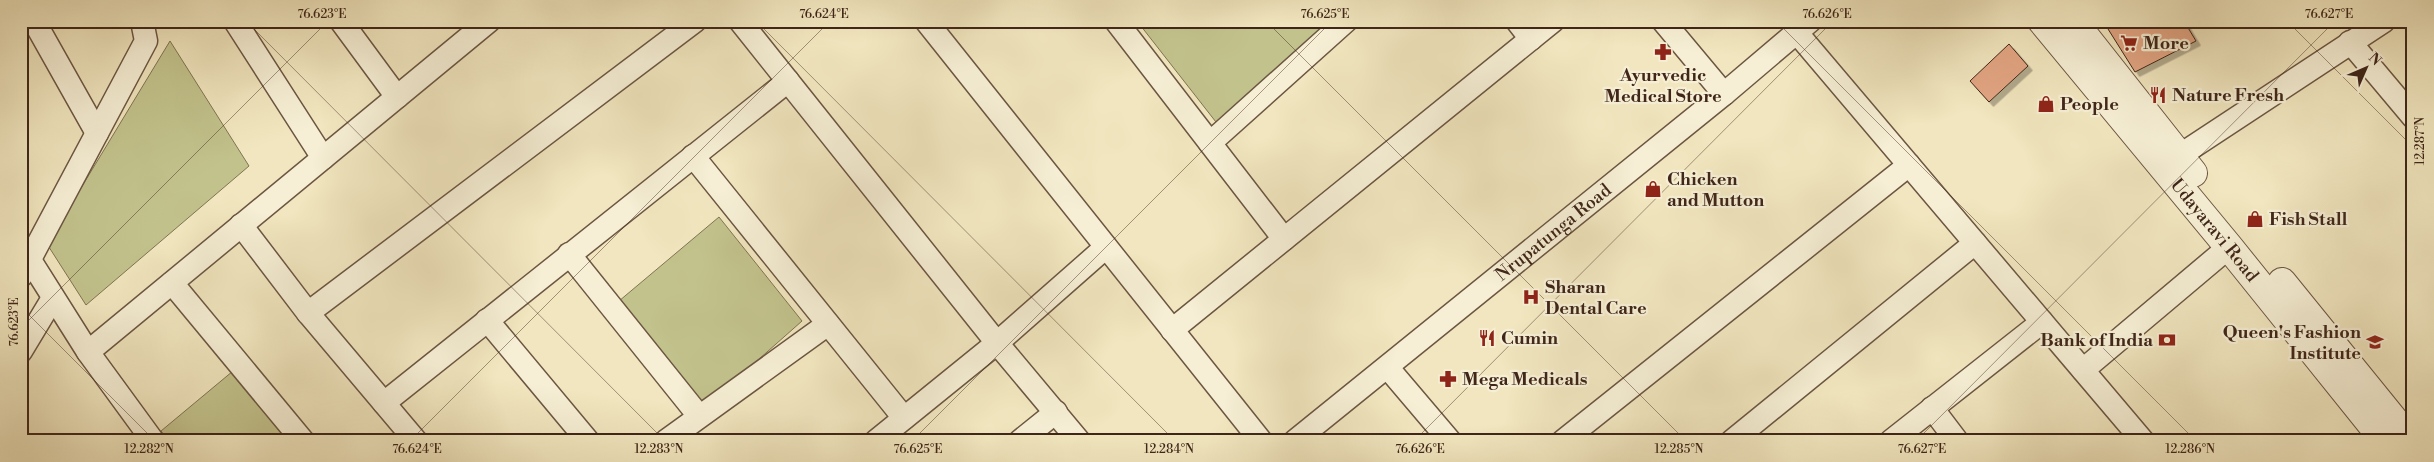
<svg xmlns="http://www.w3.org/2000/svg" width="2434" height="462" viewBox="0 0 2434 462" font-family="'Libre Bodoni',serif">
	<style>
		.green { fill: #c2c28c; stroke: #807452 }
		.building { fill: #e2a583; stroke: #3f2619; filter: url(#shadow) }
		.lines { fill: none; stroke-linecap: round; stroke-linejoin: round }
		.minor-casing { stroke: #6c5642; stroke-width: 25 }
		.tertiary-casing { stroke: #6c5642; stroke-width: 30 }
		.path { stroke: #3f2619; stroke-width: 3; stroke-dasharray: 1 2.5; stroke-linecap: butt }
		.minor { stroke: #f6efd5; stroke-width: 22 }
		.tertiary { stroke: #f6efd5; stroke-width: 28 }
		.ticks { fill: none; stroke: #3f2619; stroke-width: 1; stroke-opacity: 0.45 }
		.labels { text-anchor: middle; stroke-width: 4.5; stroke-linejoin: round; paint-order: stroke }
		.poi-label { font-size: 18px; font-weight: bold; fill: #3f2619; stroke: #f6efd5; text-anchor: start }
		.street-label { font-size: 18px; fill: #3f2619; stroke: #f6efd5 }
		.neatline { fill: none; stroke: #3f2619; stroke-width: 2 }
		.ticks-label { font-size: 12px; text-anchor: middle; fill: #3f2619 }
	</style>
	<defs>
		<filter id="shadow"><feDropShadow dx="4.5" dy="4.5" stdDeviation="0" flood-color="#0004"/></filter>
	</defs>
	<rect width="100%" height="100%" fill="#f1e6bf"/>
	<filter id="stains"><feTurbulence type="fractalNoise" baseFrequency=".004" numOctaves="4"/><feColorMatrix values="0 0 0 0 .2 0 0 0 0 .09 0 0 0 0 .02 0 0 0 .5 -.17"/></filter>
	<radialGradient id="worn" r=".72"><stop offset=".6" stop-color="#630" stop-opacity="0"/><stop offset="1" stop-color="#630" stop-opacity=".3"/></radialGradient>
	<g class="green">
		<path d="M1137 21H1362L1223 131Z"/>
		<path d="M170 41 249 166 86 305 47 244Z"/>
		<path d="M719 217 802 321 706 406 619 301Z"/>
		<path d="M233 371 291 441H169L161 431Z"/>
	</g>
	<g class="building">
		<path d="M2103 21H2184L2196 41 2135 72Z"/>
		<path d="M2009 44 2028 66 1989 102 1970 81Z"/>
	</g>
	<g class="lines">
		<g class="minor-casing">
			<g id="minor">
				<path d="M34 21 97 133"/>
				<path d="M235 21 323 158"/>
				<path d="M341 21 397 97"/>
				<path d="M740 21 997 343 1079 441"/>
				<path d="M926 21 1261 441"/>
				<path d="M1116 21 1284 239"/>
				<path d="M1517 21 1531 39"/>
				<path d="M1663 21 1724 94"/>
				<path d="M1797 33 2143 441"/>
				<path d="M2350 42 2413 117"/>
				<path d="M1210 143 1346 21"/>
				<path d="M693 156 904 418"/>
				<path d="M2179 156 2384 21"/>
				<path d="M241 225 308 313 416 441"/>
				<path d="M23 249 88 352 153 441"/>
				<path d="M569 254 699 416"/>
				<path d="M21 276 146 41 142 21"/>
				<path d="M172 283 303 441"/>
				<path d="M308 313 695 21"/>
				<path d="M487 320 588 441"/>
				<path d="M1172 330 1553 21"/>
				<path d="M21 351 53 298"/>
				<path d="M88 352 489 21"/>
				<path d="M1388 368 1450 441"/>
				<path d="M2083 370 2229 247"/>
				<path d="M384 403 788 81"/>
				<path d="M1932 408 1957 441"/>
				<path d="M666 441 828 324"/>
				<path d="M876 441 997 343 1106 247"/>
				<path d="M1020 441 1056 412"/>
				<path id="s1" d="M1295 441 1724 94 1810 21"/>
				<path d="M1563 441 1909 165"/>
				<path d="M1732 441 1975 243"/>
				<path d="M1891 441 2042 322"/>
			</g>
		</g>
		<g class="tertiary-casing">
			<g id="tertiary">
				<path id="s2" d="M2042 21 2229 247 2385 441"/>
				<path d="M2073 21 2193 173"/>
				<path d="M2282 282 2411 441"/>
			</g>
		</g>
		<path class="path" d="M164 27 172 21"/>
		<use href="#minor" class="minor"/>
		<use href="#tertiary" class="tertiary"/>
	</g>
	<path class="ticks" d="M246 21 665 441M756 21 1175 441M1266 21 1686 441M1776 21 2196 441M2287 21 2413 147M21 307 155 441M21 328 328 21M410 441 830 21M912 441 1332 21M1414 441 1833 21M1916 441 2335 21"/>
	<defs>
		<g id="supermarket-bare" transform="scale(1.35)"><path d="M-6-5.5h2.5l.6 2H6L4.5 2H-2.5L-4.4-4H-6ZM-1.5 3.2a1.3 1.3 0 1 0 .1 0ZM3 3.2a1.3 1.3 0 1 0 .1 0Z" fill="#8f2418" stroke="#f6efd5" stroke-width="2.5" paint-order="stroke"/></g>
		<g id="pharmacy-bare" transform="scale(1.35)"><path d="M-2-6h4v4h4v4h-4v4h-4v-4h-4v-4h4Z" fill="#8f2418" stroke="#f6efd5" stroke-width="2.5" paint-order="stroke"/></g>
		<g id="restaurant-bare" transform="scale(1.35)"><path d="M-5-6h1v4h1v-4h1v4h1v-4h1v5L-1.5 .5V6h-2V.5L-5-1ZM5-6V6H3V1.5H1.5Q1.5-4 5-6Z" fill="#8f2418" stroke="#f6efd5" stroke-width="2.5" paint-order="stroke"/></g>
		<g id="shop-bare" transform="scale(1.35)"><path d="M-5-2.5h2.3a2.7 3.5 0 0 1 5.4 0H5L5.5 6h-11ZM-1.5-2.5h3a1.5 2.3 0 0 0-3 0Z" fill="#8f2418" stroke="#f6efd5" stroke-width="2.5" paint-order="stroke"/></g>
		<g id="hospital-bare" transform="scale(1.35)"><path d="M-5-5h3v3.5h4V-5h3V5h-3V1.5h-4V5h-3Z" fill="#8f2418" stroke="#f6efd5" stroke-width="2.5" paint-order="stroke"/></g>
		<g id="bank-bare" transform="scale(1.35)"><path d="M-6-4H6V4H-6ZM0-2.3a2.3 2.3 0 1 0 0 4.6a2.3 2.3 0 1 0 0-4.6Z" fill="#8f2418" stroke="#f6efd5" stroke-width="2.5" paint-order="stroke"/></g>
		<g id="school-bare" transform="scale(1.35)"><path d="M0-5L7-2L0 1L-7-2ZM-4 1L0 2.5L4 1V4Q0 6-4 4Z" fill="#8f2418" stroke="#f6efd5" stroke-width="2.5" paint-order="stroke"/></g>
	</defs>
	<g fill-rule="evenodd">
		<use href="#supermarket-bare" x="2129" y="43"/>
		<use href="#pharmacy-bare" x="1663" y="52"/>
		<use href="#restaurant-bare" x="2158" y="95"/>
		<use href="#shop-bare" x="2046" y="104"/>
		<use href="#shop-bare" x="1653" y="189"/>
		<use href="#shop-bare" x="2255" y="219"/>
		<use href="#hospital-bare" x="1531" y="297"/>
		<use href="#restaurant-bare" x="1487" y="338"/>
		<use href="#bank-bare" x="2167" y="340"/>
		<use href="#school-bare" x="2375" y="342"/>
		<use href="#pharmacy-bare" x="1448" y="379"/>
	</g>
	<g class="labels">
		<g class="poi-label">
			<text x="2143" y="49">More</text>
			<text x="1663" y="81" text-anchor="middle">Ayurvedic<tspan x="1663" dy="21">Medical Store</tspan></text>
			<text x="2172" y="101">Nature Fresh</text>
			<text x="2060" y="110">People</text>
			<text x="1667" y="185">Chicken<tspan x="1667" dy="21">and Mutton</tspan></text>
			<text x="2269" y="225">Fish Stall</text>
			<text x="1545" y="293">Sharan<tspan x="1545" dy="21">Dental Care</tspan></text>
			<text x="2361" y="338" text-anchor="end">Queen's Fashion<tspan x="2361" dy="21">Institute</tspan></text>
			<text x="1501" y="344">Cumin</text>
			<text x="2153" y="346" text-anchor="end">Bank of India</text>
			<text x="1462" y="385">Mega Medicals</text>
		</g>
		<g class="street-label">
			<text dy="6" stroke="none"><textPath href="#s2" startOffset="271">Udayaravi Road</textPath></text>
			<text dy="6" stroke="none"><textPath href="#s1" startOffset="332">Nrupatunga Road</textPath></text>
		</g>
	</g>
	<rect width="2434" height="462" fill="none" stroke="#f1e6bf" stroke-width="55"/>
	<g transform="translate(2366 68) rotate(45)" stroke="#f6efd5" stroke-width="4" paint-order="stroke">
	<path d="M0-4L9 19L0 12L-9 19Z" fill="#3f2619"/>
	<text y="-8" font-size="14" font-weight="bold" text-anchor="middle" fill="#3f2619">N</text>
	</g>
	<rect x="28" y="28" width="2378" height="406" class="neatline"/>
	<g class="ticks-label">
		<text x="322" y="18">76.623°E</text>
		<text x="824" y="18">76.624°E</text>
		<text x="1325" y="18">76.625°E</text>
		<text x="1827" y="18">76.626°E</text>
		<text x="2329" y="18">76.627°E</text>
		<text transform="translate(2420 141) rotate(-90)" y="4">12.287°N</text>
		<text transform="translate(14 322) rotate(-90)" y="4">76.623°E</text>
		<text x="149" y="453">12.282°N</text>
		<text x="417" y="453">76.624°E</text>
		<text x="659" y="453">12.283°N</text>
		<text x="918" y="453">76.625°E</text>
		<text x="1169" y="453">12.284°N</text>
		<text x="1420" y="453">76.626°E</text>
		<text x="1679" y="453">12.285°N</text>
		<text x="1922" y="453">76.627°E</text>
		<text x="2190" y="453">12.286°N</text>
	</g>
	<rect width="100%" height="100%" filter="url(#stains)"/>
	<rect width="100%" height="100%" fill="url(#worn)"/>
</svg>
